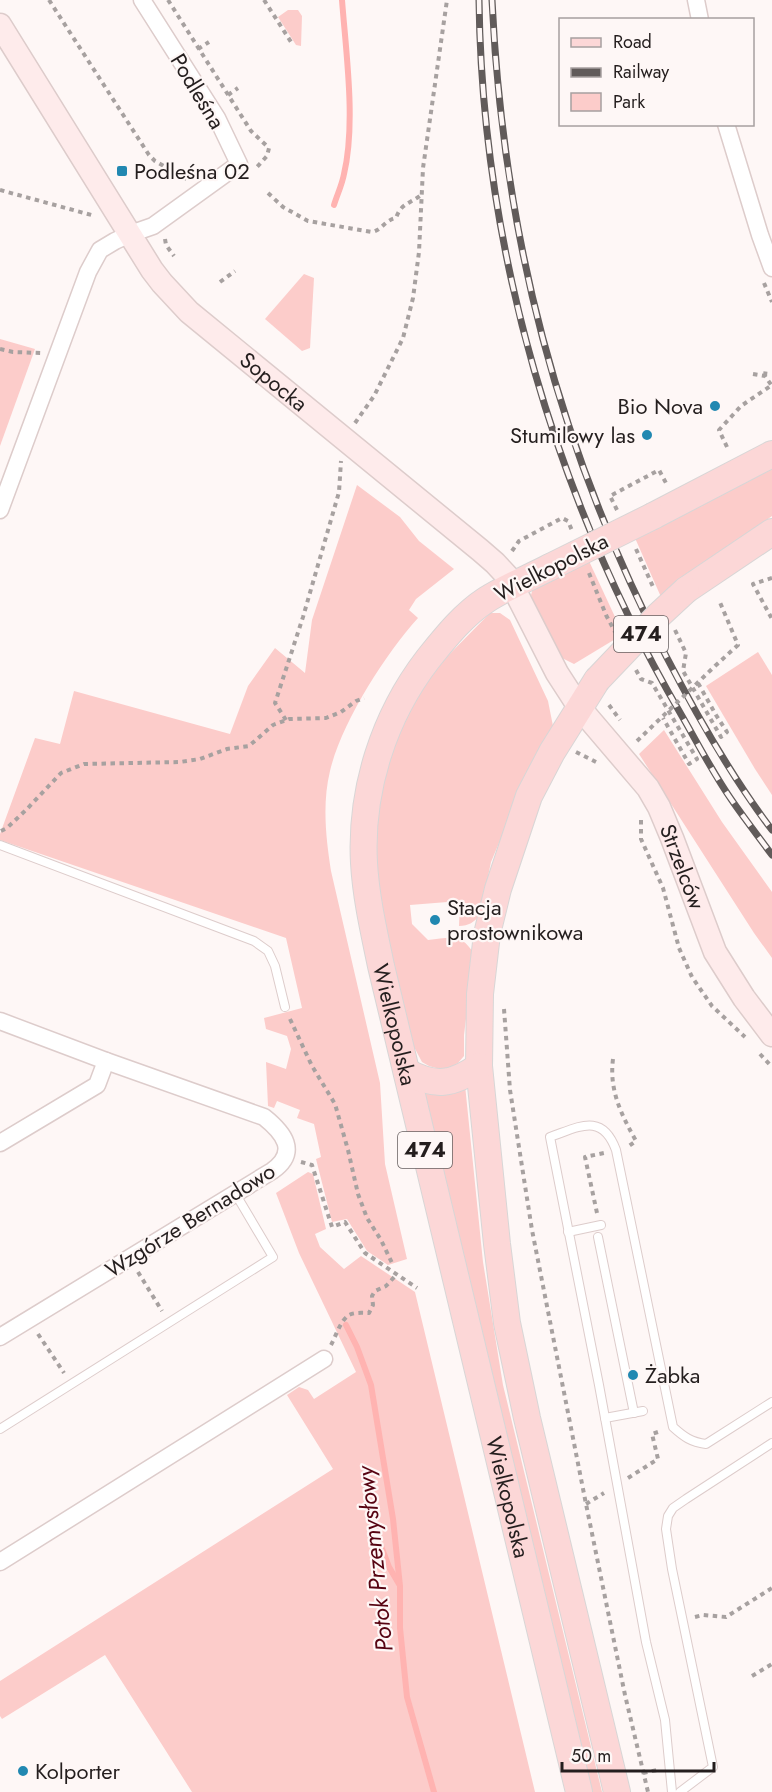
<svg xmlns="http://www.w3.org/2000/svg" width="772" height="1792" viewBox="0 0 772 1792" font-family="Jost,sans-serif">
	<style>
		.green { fill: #fcccca }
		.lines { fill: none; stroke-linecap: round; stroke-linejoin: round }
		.stream { stroke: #ffb3b1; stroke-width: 6 }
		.lane-casing { stroke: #ddcccb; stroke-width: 10 }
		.street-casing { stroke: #ddcccb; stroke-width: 19 }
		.secondary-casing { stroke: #ddcccb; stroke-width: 25 }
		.primary-casing { stroke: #d8d6d6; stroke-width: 28 }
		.path { stroke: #a7a1a0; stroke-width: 4; stroke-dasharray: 4.5 4.5; stroke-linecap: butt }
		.lane { stroke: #fff; stroke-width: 8 }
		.street { stroke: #fff; stroke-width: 16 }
		.secondary { stroke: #feebeb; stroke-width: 22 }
		.primary { stroke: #fcd7d7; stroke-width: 26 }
		.rail-casing { stroke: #615b5a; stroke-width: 7 }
		.rail { stroke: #fef7f6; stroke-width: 4.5; stroke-dasharray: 14; stroke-linecap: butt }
		.primary-bridge-casing { stroke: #d8d6d6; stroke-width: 28; stroke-linecap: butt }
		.path-bridge { stroke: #a7a1a0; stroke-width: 4; stroke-dasharray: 4.5 4.5; stroke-linecap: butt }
		.primary-bridge { stroke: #fcd7d7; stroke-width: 26 }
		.poi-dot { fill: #2188b1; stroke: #fef7f6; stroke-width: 2 }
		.labels { text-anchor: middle; stroke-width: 4.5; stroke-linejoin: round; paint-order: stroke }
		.shield { fill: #fef7f6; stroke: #655f5f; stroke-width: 1.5 }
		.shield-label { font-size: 21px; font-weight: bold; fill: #241e1e }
		.street-label { font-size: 22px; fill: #241e1e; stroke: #fef7f6 }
		.poi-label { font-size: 22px; fill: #241e1e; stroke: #fef7f6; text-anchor: start }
		.water-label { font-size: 24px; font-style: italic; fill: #570412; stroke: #fef7f6 }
	</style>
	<rect width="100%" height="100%" fill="#fef7f6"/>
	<g class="green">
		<path d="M288 10H298L302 16 301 46 296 45 278 17Z"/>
		<path d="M304 274 314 278 310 348 302 351 265 319Z"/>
		<path d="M0 339 35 349 0 446Z"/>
		<path d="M772 467V516L690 575 687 573 661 597 635 538Z"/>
		<path d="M357 485 400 517 419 541 454 569 416 599 409 610 418 618C385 654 341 724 330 771 322 804 326 839 331 871L380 1083 385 1164 407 1259 388 1265 367 1251 347 1219 332 1222 316 1159 321 1157 314 1124 297 1118 300 1110 277 1101 274 1108 268 1106 266 1062 286 1069 291 1049 287 1036 266 1029 264 1018 302 1008 286 938 0 840V834L35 738 60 744 74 691 230 734 248 686 275 648 305 673 312 620Z"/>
		<path d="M589 561 622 632 617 638 574 664 558 656 533 603 531 595 533 588Z"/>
		<path d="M490 613H500L510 620 548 701 553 726 509 819 491 862 480 915C474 922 469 926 459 926L460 901 410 905 412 924 428 940C450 938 461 932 474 954L464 1035V1056L458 1063 452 1067 443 1070 429 1066 422 1062 413 1045 395 973 372 863 375 815 387 759 404 721 428 676Z"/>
		<path d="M758 652 772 675V795L755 769 706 686Z"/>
		<path d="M664 730 722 822 772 892V958L754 933 639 754Z"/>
		<path d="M465 1085 483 1262 503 1385 602 1792H591L475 1315 424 1090Z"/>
		<path d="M308 1172 313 1174 326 1229 315 1234 320 1247 344 1269 361 1256 415 1292 535 1792H192L105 1655 2 1719 0 1716V1681L333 1469 287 1395 299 1387 308 1390 314 1399 356 1372 299 1253 276 1193Z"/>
	</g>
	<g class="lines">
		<g class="stream">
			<path d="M334 205C337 195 342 185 344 174 356 123 346 53 342 0"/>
			<path d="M346 1325 357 1347 371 1385 393 1519 400 1586V1628L407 1697 434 1792"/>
			<path d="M375 1530 389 1567 399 1584"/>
		</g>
		<g class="lane-casing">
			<g id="lane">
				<path d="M0 845 254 941 268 951 275 966 285 1007"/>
				<path d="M568 1232 601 1225"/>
				<path d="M598 1237 634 1413"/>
				<path d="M605 1418 643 1411"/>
				<path d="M0 1429 273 1257 235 1193"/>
				<path d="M672 1792 665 1720 646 1642 599 1385 550 1137C579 1127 602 1112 616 1150L673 1427C684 1437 691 1442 706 1444L772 1402"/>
				<path d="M680 1792 713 1767 672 1569 666 1529 668 1516 673 1508 686 1499 772 1443"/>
			</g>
		</g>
		<g class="street-casing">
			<g id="street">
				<path d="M696 0 700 20"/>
				<path d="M726 124 760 235 772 268"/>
				<path d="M0 510 88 272 100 250 115 241 130 234 153 226 239 164 217 118 142 0"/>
				<path d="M0 1021 106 1061 264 1117C284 1133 299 1152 272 1171L0 1337"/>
				<path d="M0 1143 97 1085 106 1061"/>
				<path d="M0 1562 324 1359"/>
			</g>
		</g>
		<g class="secondary-casing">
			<g id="secondary">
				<path id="s1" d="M0 25 152 270 162 283 189 312 480 550 495 563 508 577 557 673 579 707 648 788 659 807 672 838 715 952 744 998 772 1035"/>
			</g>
		</g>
		<g class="primary-casing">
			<g id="primary">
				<path d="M653 516 772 454"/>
				<path id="s2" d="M550 567C529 578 506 587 486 600 463 615 445 638 428 659 384 716 360 790 364 863 366 898 374 932 381 966L579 1792"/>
				<path d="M686 590 772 532"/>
				<path d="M597 680 552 752 529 796 498 889 487 934 480 994 479 1066 497 1244 507 1323 527 1418 617 1792"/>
				<path d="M407 1072C435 1087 453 1085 479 1066"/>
			</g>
		</g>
		<g class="path">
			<path d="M49 0 149 155 155 161 185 178 183 181"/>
			<path d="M168 0 251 131 269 148 267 156 257 167"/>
			<path d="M264 0 293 45"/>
			<path d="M198 49 209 42"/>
			<path d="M228 95 238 88"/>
			<path d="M0 190 95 216"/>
			<path d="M268 193 283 207 308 221 372 232C382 230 385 220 396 218 401 203 410 204 421 195"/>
			<path d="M165 239 166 245 174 256"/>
			<path d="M220 282 235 271"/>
			<path d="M764 283 772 302"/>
			<path d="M0 349 13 352 41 353"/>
			<path d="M753 374 765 376 772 386"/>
			<path d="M765 376 766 367"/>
			<path d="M355 423 374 396 403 338 413 298 419 252 423 168 447 0"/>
			<path d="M727 447 719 430 741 406 772 385"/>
			<path d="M617 510 610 496 659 470 666 483"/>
			<path d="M636 549 654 589"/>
			<path d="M512 551 519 541 562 518 568 521 573 533"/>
			<path d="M589 573 606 615 615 632"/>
			<path d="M772 578 753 584 772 619"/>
			<path d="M675 630 686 653 683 671 721 737 727 732 716 715 698 683"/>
			<path d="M715 666 738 645 719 600"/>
			<path d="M636 670 641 679 652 683 697 759 689 764 663 718"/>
			<path d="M609 705 620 720"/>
			<path d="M286 720 275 703 303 617 339 492 341 461"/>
			<path d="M576 752 596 762"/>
			<path d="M641 820V839L663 888 679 948 692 977 712 1006 745 1037"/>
			<path d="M1 831 7 828 27 809 61 773 84 764 180 762 200 759 227 749 249 746 273 725 289 719 326 718 341 712 356 701 364 698"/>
			<path d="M504 1009 510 1090 532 1230 586 1504 625 1695 648 1792"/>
			<path d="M290 1019 312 1066 335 1104 348 1150 358 1194 367 1218 381 1240 393 1265"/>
			<path d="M760 1054 772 1067"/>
			<path d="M613 1059C609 1090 621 1114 636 1141L629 1146"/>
			<path d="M301 1162 312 1165 332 1227 345 1222 365 1253 417 1288"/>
			<path d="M597 1213 585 1157 604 1153"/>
			<path d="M138 1272 162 1311"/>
			<path d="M38 1334 64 1373"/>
			<path d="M331 1345C336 1336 340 1321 349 1315 355 1312 363 1313 369 1313L373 1305 372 1296 375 1291 386 1286 397 1274"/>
			<path d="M628 1478 658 1459 652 1434 661 1431"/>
			<path d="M586 1504 604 1493"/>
			<path d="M695 1617 703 1615 726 1617 772 1588"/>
			<path d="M752 1676 772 1664"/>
			<path d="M643 1773 657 1770"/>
		</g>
		<use href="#lane" class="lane"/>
		<use href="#street" class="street"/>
		<use href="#secondary" class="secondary"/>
		<use href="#primary" class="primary"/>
		<g class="rail-casing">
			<g id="rail">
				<path d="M479 0C482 250 556 500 682 716 698 744 713 773 731 799 744 818 758 836 772 855"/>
				<path d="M492 0C503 235 558 447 666 656 697 716 731 776 772 830"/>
			</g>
		</g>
		<use href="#rail" class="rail"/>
		<g class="primary-bridge-casing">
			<g id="primary-bridge">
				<path d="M550 567 653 516"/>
				<path d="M597 680 659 615 686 590"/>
			</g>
		</g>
		<path class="path-bridge" d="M637 741 715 666"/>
		<use href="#primary-bridge" class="primary-bridge"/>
	</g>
	<g class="poi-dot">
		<rect x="116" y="165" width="12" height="12" rx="3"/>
		<circle cx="715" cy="406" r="6"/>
		<circle cx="647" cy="435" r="6"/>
		<circle cx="435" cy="920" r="6"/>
		<circle cx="633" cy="1375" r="6"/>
		<circle cx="23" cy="1771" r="6"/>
	</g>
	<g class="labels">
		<g class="shield">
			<rect x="614" y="616" width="54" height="36" rx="4.5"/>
			<rect x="398" y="1132" width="54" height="36" rx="4.5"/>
		</g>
		<g class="shield-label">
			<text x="641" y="641">474</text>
			<text x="425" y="1157">474</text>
		</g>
		<g class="street-label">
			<text transform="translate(198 91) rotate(59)" y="8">Podleśna</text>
			<text dy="8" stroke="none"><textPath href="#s1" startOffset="454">Sopocka</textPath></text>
			<text transform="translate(551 567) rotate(-27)" y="8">Wielkopolska</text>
			<text dy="8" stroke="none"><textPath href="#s1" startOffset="1100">Strzelców</textPath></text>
			<text dy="8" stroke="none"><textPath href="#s2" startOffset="538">Wielkopolska</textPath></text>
			<text transform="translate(190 1220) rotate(-32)" y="8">Wzgórze Bernadowo</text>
			<text dy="8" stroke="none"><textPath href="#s2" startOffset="1024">Wielkopolska</textPath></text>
		</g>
		<g class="poi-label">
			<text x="134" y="179">Podleśna 02</text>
			<text x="703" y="414" text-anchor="end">Bio Nova</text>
			<text x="635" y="443" text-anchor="end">Stumilowy las</text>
			<text x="447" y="915">Stacja<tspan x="447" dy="25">prostownikowa</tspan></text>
			<text x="645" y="1383">Żabka</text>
			<text x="35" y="1779">Kolporter</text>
		</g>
		<g class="water-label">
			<text transform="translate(375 1559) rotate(-96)" y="8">Potok Przemysłowy</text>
		</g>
	</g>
	<rect x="559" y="18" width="195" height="108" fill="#fef7f6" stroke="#a7a0a0" stroke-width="1.5"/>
	<rect x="571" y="38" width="30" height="9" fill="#fcd7d7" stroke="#a7a0a0" stroke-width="1.5"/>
	<text x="613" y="48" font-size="18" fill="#241e1e">Road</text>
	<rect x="571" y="68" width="30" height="9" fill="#615b5a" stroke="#a7a0a0" stroke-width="1.5"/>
	<text x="613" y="78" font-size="18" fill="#241e1e">Railway</text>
	<rect x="571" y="93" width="30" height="18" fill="#fcccca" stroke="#a7a0a0" stroke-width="1.5"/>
	<text x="613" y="108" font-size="18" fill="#241e1e">Park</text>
	<path d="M562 1762v9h152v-9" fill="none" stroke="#241e1e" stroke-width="3"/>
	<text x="571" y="1762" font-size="18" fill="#241e1e" stroke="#fef7f6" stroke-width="4.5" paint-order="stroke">50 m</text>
</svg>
